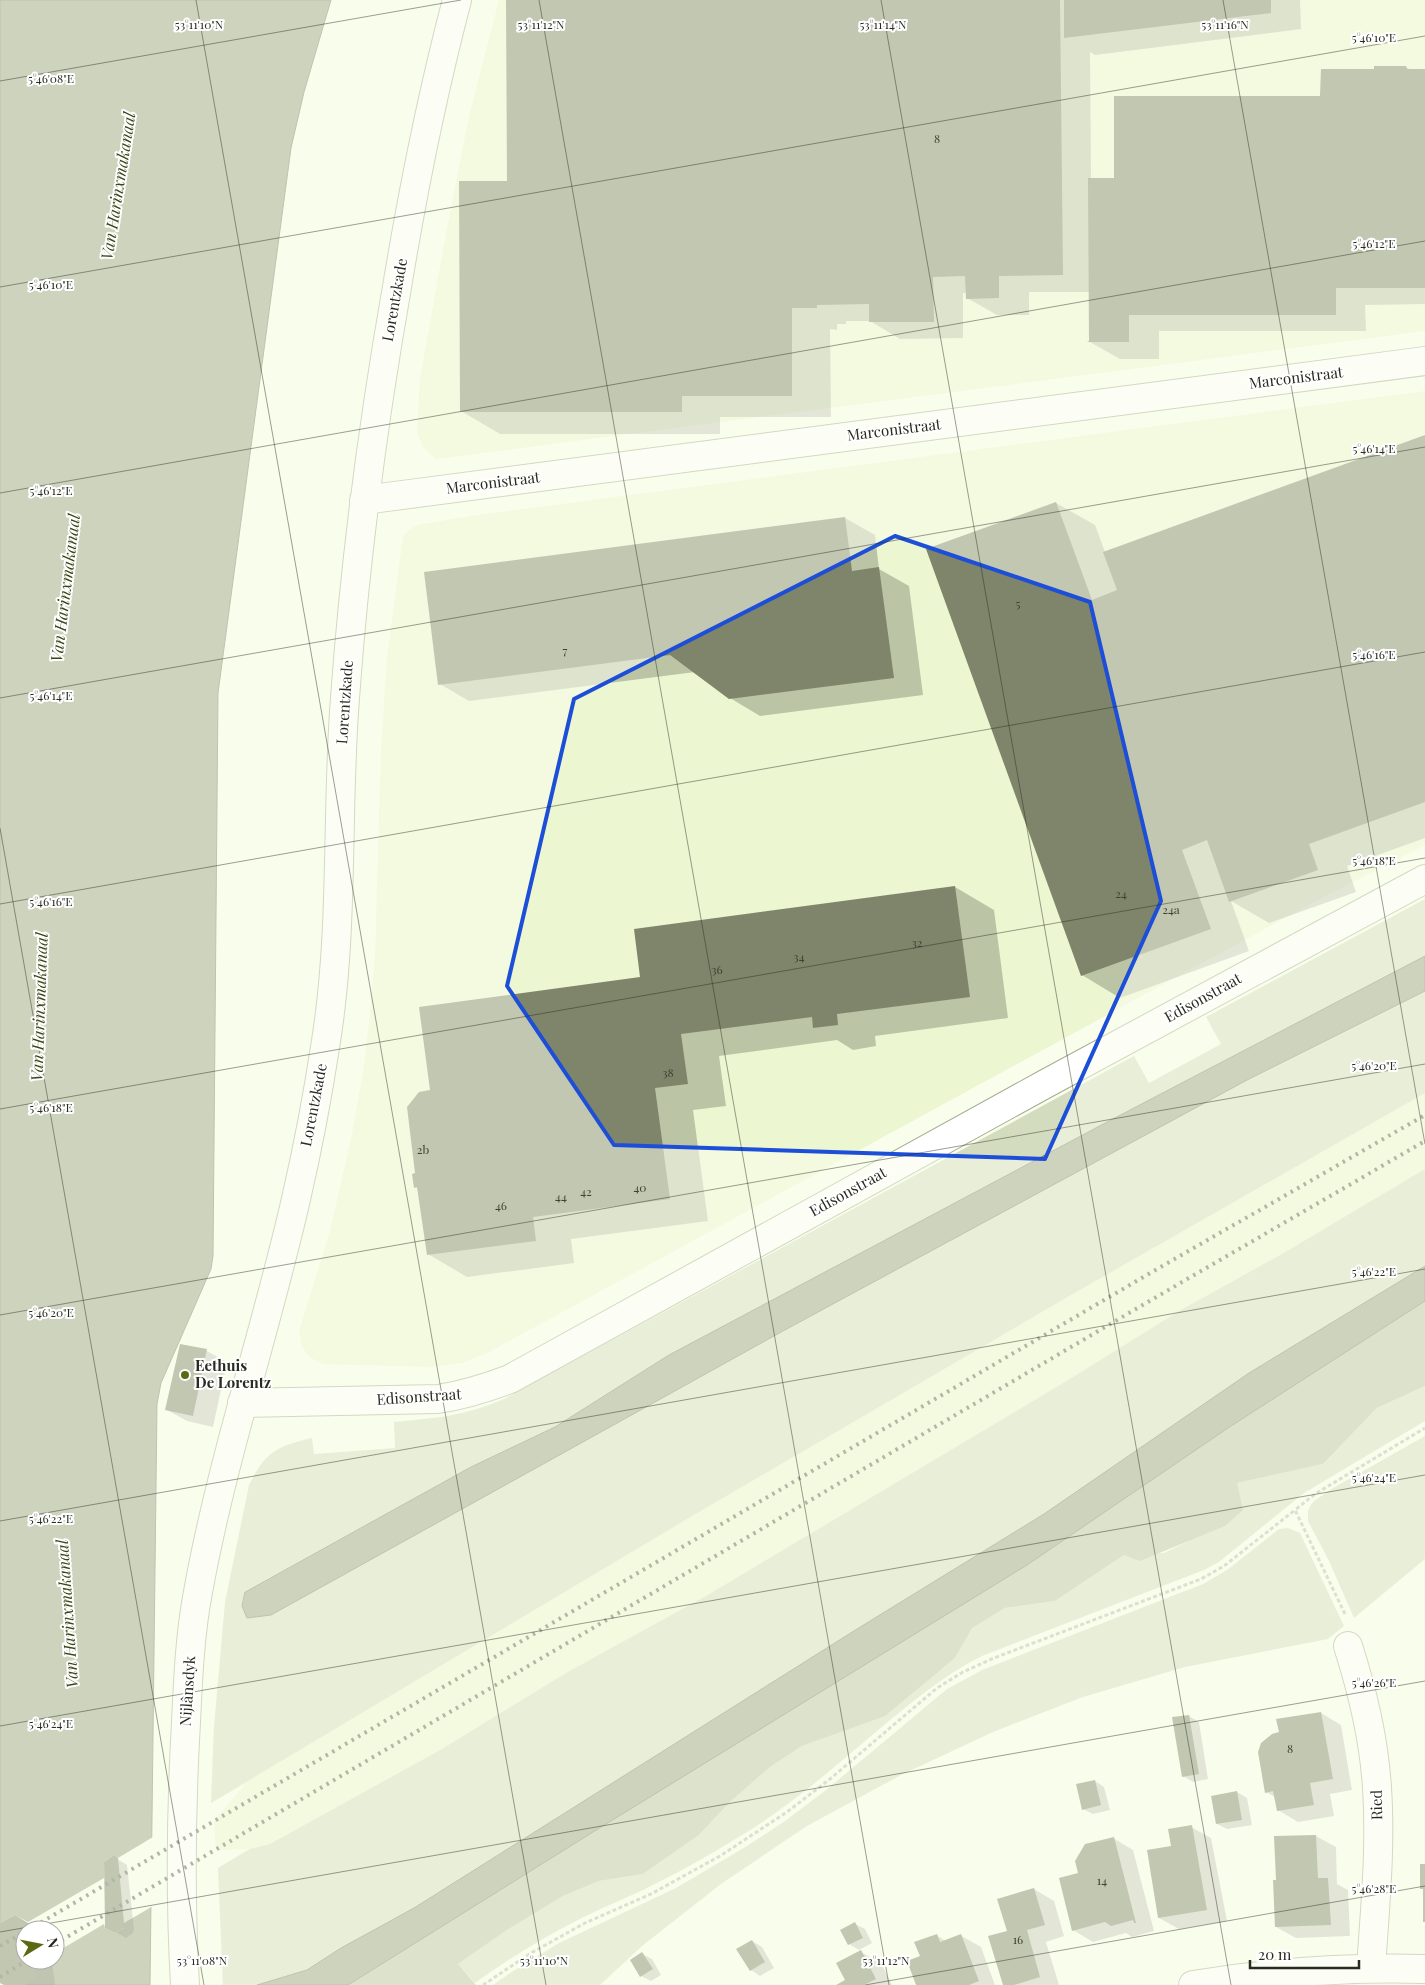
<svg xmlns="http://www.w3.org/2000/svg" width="1425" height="1985" viewBox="0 0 1425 1985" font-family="'Playfair Display',serif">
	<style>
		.built { fill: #ecf6d0 }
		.green { fill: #d4dcc0 }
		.forest { fill: #b9c1a4 }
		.water { fill: #99a085; stroke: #777d67 }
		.pier { fill: #f9feec }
		.shadow { fill: #0003 }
		.building { fill: #7e856a }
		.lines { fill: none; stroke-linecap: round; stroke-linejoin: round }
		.street-casing { stroke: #a4ac8f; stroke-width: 30 }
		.secondary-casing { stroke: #a4ac8f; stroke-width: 30 }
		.path { stroke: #b8bdad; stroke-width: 3; stroke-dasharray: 4 2.5; stroke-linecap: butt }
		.street { stroke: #fff; stroke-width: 28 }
		.secondary { stroke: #fff; stroke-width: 28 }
		.rail { stroke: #5c6053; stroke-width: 4; stroke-dasharray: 2.5 5; stroke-linecap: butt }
		.marked { fill: none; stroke: #1d4ed8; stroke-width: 4; stroke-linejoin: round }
		.ticks { fill: none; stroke: #282b20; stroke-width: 1; stroke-opacity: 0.45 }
		.poi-dot { fill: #5a6912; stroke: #fff; stroke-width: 2 }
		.labels { text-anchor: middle; stroke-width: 4; stroke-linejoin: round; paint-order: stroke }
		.number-label { font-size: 12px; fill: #3e4232 }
		.street-label { font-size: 15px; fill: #282b20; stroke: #fff }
		.poi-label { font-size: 15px; font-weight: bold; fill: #282b20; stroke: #fff; text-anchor: start }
		.water-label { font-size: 16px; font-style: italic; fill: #3b4515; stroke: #fff }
		.ticks-label { font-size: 12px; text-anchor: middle; fill: #282b20; stroke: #fff; stroke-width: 4; stroke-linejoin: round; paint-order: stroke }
	</style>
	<rect width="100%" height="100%" fill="#f9feec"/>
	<g class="built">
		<path d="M499 0H1425V331L436 459 424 448 417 433 420 378 447 228 469 116Z"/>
		<path d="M1425 391V845L1318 900 489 1352 462 1363 432 1367 323 1364 309 1357 301 1345 299 1331 330 1231 351 1139 363 1072 369 1023 375 956 381 749 387 657 403 536 409 530 417 525 470 516Z"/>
		<path d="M1425 991V1266L1249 1373 857 1629 414 1908 341 1948 307 1970 257 1985H223L218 1868 249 1849 216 1850 214 1821 246 1783 211 1803 214 1726 247 1618 271 1615 783 1331 1249 1079Z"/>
	</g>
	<g class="green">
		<path d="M1425 899V956L1109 1121 669 1355 555 1427 471 1467 245 1591 242 1606 248 1618 271 1615 783 1331 1249 1079 1425 991V1093L1071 1295 692 1516 211 1803 214 1726 225 1602 249 1485C265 1452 277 1446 312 1438L314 1454 395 1448 394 1422C437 1418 464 1416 504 1399L1134 1056 1149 1083 1221 1044 1206 1017Z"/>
		<path d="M1425 1169V1266L1249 1373 1044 1514 857 1629 414 1908 341 1948 307 1970 257 1985H223L218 1868 250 1849 270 1844 442 1749 566 1673 706 1596 1070 1379 1179 1311 1282 1254Z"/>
		<path d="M1425 1386V1421L1304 1493 1219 1562 1204 1570 982 1656C942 1676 911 1703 877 1731 837 1765 797 1800 752 1829 720 1849 687 1868 653 1885 628 1898 600 1908 574 1922 539 1940 507 1960 475 1983L458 1964 507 1930 563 1896 599 1881 643 1874 699 1835 730 1802 770 1767 802 1746 885 1715 955 1658 971 1628 1005 1608 1055 1601 1124 1555 1164 1553 1213 1529 1225 1526 1237 1483 1323 1464 1377 1408Z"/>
		<path d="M1425 1436V1559L1354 1618 1329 1561 1308 1521V1511L1310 1506 1314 1501 1333 1488Z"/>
		<path d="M1288 1528 1300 1533 1344 1626 1328 1639 1185 1667 1083 1697 993 1732 901 1775 807 1826 721 1884 642 1946 600 1985H493L513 1971 559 1943 676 1888 747 1846 785 1821 826 1790 947 1689 982 1670 1203 1584 1227 1570 1279 1529Z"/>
	</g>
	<path class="forest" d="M1425 1301V1386L1377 1408 1323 1464 1237 1483 1243 1510 1225 1526 1140 1561 1124 1555 1055 1601 1005 1608 972 1628 955 1658 885 1716 802 1746 770 1767 730 1802 699 1835 643 1874 599 1881 563 1896 507 1930 458 1964 476 1985H348L1228 1428Z"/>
	<g class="water">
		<path d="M0 0H331L304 92 291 148 218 693 213 1256 211 1269 161 1383 157 1404 150 1985H25L35 1960H55V1930L0 1923Z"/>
		<path d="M1425 956V991L1249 1079 783 1331 271 1615 247 1618 242 1606 245 1592 471 1467 555 1427 669 1355 1109 1121Z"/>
		<path d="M1425 1266V1301L1228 1428 1027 1565 593 1832 348 1985H257L307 1970 341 1948 414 1908 857 1629 1044 1514 1249 1373Z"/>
	</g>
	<path class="pier" d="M153 1837V1906L124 1923V1928L115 1933 105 1928 104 1924 55 1953V1930H26L0 1926V1923L15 1915 28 1922 104 1878V1862L114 1855 118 1858Z"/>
	<g class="shadow">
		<path d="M507 0H1300L1301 29 1095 55 1090 52 1091 179H1116L1322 97 1375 70 1406 67 1411 70H1425V304L1365 305 1366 331H1159V359H1120L1090 342V292H1029V315H997L967 298V293H963V338L900 339 870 321H846V324H837V330L830 329 831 417H720V434H500L461 411 508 182Z"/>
		<path d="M1425 437V838L1347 866 1356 892 1269 923 1231 901 1249 951 1120 998 1082 975 1056 503 1095 525 1105 552Z"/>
		<path d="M845 518 875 535 879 569 909 586 923 695 760 716 730 698 695 672 469 701 440 684Z"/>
		<path d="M955 887 994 910 1008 1018 875 1036 876 1046 853 1050 837 1040 719 1056 726 1106 693 1110 708 1221 571 1239 574 1263 467 1277 428 1254 419 1189 415 1187 431 1091 641 979Z"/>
		<path d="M181 1345 207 1351 227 1362 213 1427 187 1421 167 1410Z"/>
		<path d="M1321 1713 1341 1725 1352 1790 1330 1794 1334 1816 1298 1822 1278 1810 1275 1797 1266 1792Z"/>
		<path d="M1189 1716 1199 1722 1208 1779 1193 1782 1183 1776Z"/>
		<path d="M1095 1781 1104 1787 1110 1810 1093 1814 1083 1809Z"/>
		<path d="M1237 1792 1247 1798 1252 1825 1227 1829 1217 1824Z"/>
		<path d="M1191 1827 1211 1838 1227 1921 1179 1929 1159 1918 1173 1847Z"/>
		<path d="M1316 1836 1336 1847 1337 1884 1348 1890 1350 1936 1296 1938 1276 1927 1277 1881Z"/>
		<path d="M1113 1838 1133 1850 1154 1931 1132 1937 1126 1933 1093 1942 1073 1930 1080 1874Z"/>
		<path d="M114 1857 127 1865 134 1929 133 1933 126 1938 107 1927Z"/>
		<path d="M1034 1889 1054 1901 1064 1936 1046 1942 1059 1985H1004L1008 1931Z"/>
		<path d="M15 1916 39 1930H25V1960H52L55 1985H5L0 1982V1931Z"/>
		<path d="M855 1924 865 1929 872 1943 859 1950 849 1944Z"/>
		<path d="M936 1935 946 1941 960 1935 981 1947 995 1985H917L921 1957Z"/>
		<path d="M752 1941 762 1947 774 1968 760 1976 751 1970Z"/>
		<path d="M861 1952 881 1963 892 1985H839L847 1981Z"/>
		<path d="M642 1954 652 1959 661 1975 651 1981 641 1976Z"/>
	</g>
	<g class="building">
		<path d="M506 0H1060L1063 275 999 276V298L966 299 965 276 933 277 934 322H869V304L817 305V308H792V396H682V412H460L459 181H507Z"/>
		<path d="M1064 0H1271V13L1064 38Z"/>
		<path d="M1374 66H1406L1407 69H1425V288H1336V315H1129V342H1087L1089 341 1088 178H1114V96H1320L1321 69H1374Z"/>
		<path d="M1425 435V802L1309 844 1318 870 1229 902 1207 840 1182 850 1211 929 1081 976 926 549 1056 502 1092 600 1117 590 1103 552Z"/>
		<path d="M845 517 852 571 879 567 894 678 729 699 670 655 438 685 424 572Z"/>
		<path d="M955 886 970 997 837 1014 838 1025 813 1028 812 1017 681 1034 688 1084 655 1088 670 1199 533 1217 536 1241 427 1255 417 1187 414 1188 412 1174 415 1173 407 1107 419 1092 430 1090 419 1007 640 977 634 929Z"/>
		<path d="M180 1344 207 1349 193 1416 165 1410Z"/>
		<path d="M1321 1712 1333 1779 1310 1783 1314 1805 1277 1811 1273 1791 1265 1793 1258 1752 1261 1743 1272 1734 1279 1732 1276 1719Z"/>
		<path d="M1189 1715 1199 1774 1182 1777 1172 1717Z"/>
		<path d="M1095 1780 1101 1805 1082 1810 1076 1784Z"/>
		<path d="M1237 1791 1242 1820 1216 1824 1211 1796Z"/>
		<path d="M1192 1825 1207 1910 1158 1918 1147 1850 1171 1846 1168 1829Z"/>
		<path d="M1316 1835 1318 1878H1328L1331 1925 1275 1927 1273 1880H1276L1274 1836Z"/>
		<path d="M1114 1837 1136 1923H1134L1133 1920 1111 1926 1105 1922 1072 1931 1059 1878 1078 1873 1075 1861 1085 1844Z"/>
		<path d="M114 1855 118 1858 124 1923V1928L115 1933 105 1928V1924L104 1862Z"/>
		<path d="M1420 1864H1425V1922H1423V1889H1420Z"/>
		<path d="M1034 1888 1045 1925 1027 1930 1040 1977 1014 1985H1003L988 1936 1007 1931 997 1899Z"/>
		<path d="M15 1915 28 1923 29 1930H25V1960H35V1978L25 1985H4L0 1983V1923Z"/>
		<path d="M855 1922 863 1938 848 1945 840 1930Z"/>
		<path d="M937 1934 940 1942 961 1934 979 1981 969 1985H916L907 1961 920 1956 914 1942Z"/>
		<path d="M752 1940 765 1962 750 1971 736 1949Z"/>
		<path d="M861 1950 876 1979 864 1985H836L845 1980 836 1963Z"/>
		<path d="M642 1952 653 1969 640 1977 630 1960Z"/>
	</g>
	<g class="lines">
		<g class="street-casing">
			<g id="street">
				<path d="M364 500 1425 361"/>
				<path d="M242 1403 438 1399C464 1395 486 1388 510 1379L1047 1083 1425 879"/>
				<path d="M1348 1646C1363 1693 1374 1738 1377 1788 1381 1847 1375 1908 1371 1968"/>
				<path d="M1193 1985C1271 1972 1346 1967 1425 1969"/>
			</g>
		</g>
		<g class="secondary-casing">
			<path id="secondary" d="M185 1985C180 1898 181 1810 186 1722 188 1679 190 1634 198 1592 222 1459 266 1331 296 1199 308 1147 318 1094 326 1041 344 928 336 812 345 698 355 560 373 423 397 287 413 190 432 95 457 0"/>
		</g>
		<g class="path">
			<path d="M1345 1614 1295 1510 1315 1494 1425 1428"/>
			<path d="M483 1985 531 1953 585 1923 651 1894 720 1856 787 1812 830 1779 937 1688 963 1672 994 1658 1201 1579 1224 1566 1295 1510"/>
		</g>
		<use href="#street" class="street"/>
		<use href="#secondary" class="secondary"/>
		<g class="rail">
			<path d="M28 1930 1152 1272 1425 1115"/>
			<path d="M55 1944 1146 1303 1425 1141"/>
			<path d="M0 1946 25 1932"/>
			<path d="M0 1977 28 1960"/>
		</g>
	</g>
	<path d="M0 0H1425V1985H0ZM895 536 1090 602 1161 901 1045 1159 614 1145 507 986 574 699Z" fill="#f9feec" fill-opacity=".55" fill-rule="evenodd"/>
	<path class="marked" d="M895 536 1090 602 1161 901 1045 1159 614 1145 507 986 574 699Z"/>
	<path class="ticks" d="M196 0 546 1985M539 0 889 1985M881 0 1231 1985M1223 0 1425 1144M0 81 461 0M0 287 1425 36M0 493 1425 241M0 698 1425 447M0 828 204 1985M0 904 1425 652M0 1109 1425 858M0 1315 1425 1064M0 1521 1425 1269M0 1726 1425 1475M0 1932 1425 1681M865 1985 1425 1886"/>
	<circle class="poi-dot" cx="185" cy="1375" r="5"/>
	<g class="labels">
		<g class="number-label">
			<text x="937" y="143">8</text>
			<text x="1018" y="608">5</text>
			<text x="565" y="655">7</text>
			<text x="1121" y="898">24</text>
			<text x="1171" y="914">24a</text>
			<text x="917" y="947">32</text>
			<text x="799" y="961">34</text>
			<text x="717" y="974">36</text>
			<text x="668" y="1077">38</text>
			<text x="423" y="1154">2b</text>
			<text x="640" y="1192">40</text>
			<text x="586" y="1196">42</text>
			<text x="561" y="1201">44</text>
			<text x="501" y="1210">46</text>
			<text x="1290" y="1753">8</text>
			<text x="1102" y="1885">14</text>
			<text x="1018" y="1944">16</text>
		</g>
		<g class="street-label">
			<text transform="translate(395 300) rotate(-80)" y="5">Lorentzkade</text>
			<text transform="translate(1296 378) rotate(-7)" y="5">Marconistraat</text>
			<text transform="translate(894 430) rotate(-7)" y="5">Marconistraat</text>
			<text transform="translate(493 483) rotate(-7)" y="5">Marconistraat</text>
			<text transform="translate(345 702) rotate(-86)" y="5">Lorentzkade</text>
			<text transform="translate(1203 998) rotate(-29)" y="5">Edisonstraat</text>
			<text transform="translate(314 1105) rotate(-79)" y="5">Lorentzkade</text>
			<text transform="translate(848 1192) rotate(-29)" y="5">Edisonstraat</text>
			<text transform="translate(419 1397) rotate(-4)" y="5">Edisonstraat</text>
			<text transform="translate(188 1691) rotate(-86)" y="5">Nijlânsdyk</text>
			<text transform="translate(1377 1805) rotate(-91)" y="5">Ried</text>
		</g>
		<g class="poi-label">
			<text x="195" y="1371">Eethuis<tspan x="195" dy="17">De Lorentz</tspan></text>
		</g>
		<g class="water-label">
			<text transform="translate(118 186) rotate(-81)" y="6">Van Harinxmakanaal</text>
			<text transform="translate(65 588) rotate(-83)" y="6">Van Harinxmakanaal</text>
			<text transform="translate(39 1007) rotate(-88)" y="6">Van Harinxmakanaal</text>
			<text transform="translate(67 1614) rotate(-94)" y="6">Van Harinxmakanaal</text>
		</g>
	</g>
	<g class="ticks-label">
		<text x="199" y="29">53°11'10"N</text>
		<text x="541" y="29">53°11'12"N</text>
		<text x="883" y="29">53°11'14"N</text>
		<text x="1225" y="29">53°11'16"N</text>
		<text x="1374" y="42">5°46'10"E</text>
		<text x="51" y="83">5°46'08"E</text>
		<text x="1374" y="248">5°46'12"E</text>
		<text x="51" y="289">5°46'10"E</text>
		<text x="1374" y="453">5°46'14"E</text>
		<text x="51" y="495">5°46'12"E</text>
		<text x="1374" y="659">5°46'16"E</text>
		<text x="51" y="700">5°46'14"E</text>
		<text x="1374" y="865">5°46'18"E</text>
		<text x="51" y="906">5°46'16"E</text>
		<text x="1374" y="1070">5°46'20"E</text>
		<text x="51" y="1112">5°46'18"E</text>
		<text x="1374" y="1276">5°46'22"E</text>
		<text x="51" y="1317">5°46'20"E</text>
		<text x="1374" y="1482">5°46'24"E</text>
		<text x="51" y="1523">5°46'22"E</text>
		<text x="1374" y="1687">5°46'26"E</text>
		<text x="51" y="1728">5°46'24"E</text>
		<text x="1374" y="1893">5°46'28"E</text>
		<text x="202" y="1965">53°11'08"N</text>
		<text x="544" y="1965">53°11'10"N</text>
		<text x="886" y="1965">53°11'12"N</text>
	</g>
	<g transform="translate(40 1945) rotate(80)"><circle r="24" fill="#ffffff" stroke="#a9aaa6"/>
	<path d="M0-4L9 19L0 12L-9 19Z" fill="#5a6912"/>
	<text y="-8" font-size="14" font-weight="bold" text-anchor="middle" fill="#282b20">N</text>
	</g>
	<path d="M1250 1960v8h109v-8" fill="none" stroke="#282b20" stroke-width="2.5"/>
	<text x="1258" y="1960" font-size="15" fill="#282b20" stroke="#ffffff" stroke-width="4" paint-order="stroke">20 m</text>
</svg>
